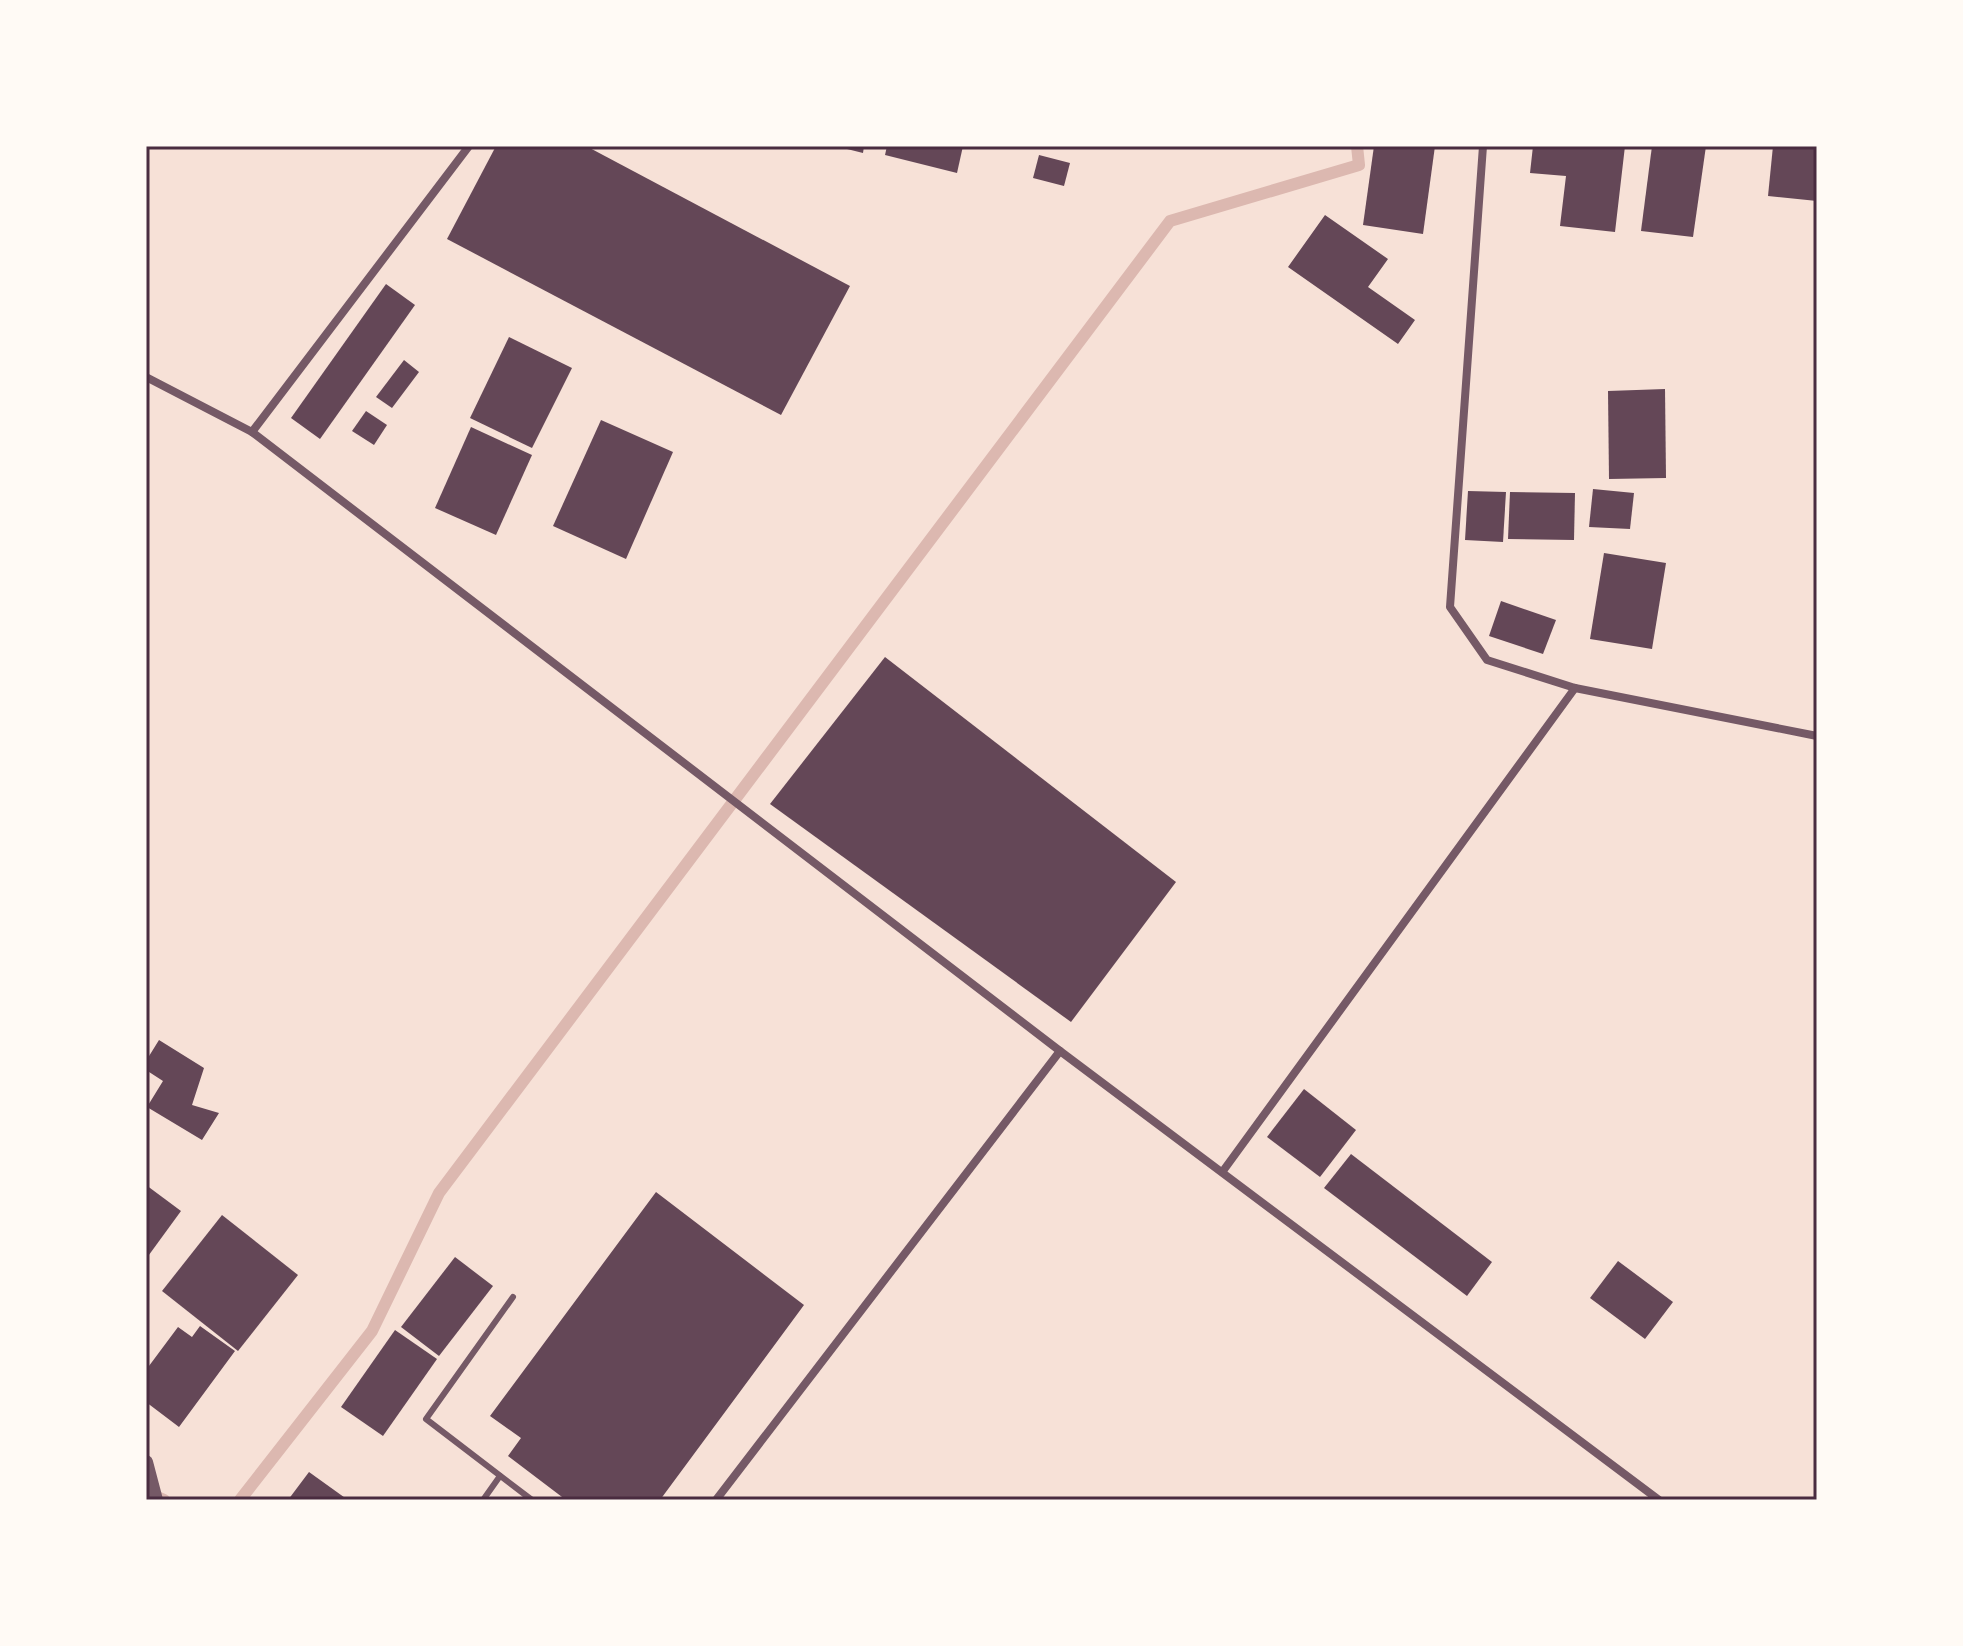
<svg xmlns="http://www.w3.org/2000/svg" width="1963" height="1646" viewBox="0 0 1963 1646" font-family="'Archivo Narrow',sans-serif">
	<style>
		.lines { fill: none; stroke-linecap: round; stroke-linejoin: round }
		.stream { stroke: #dcb8b0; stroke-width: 12 }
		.building { fill: #644757 }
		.service { stroke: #755966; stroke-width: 6 }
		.minor { stroke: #755966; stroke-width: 8 }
		.tertiary { stroke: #755966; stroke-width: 14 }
		.neatline { fill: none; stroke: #4a2c40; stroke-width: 3 }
	</style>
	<rect width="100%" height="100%" fill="#f7e1d7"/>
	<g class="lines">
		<g class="stream">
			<path d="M146 1492 164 1500"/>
			<path d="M240 1500 372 1331 439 1193 1170 221 1359 165 1357 146"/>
		</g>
	</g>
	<g class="building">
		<path d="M496 146H586L850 286 781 415 447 239Z"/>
		<path d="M835 146H864L863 153Z"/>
		<path d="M887 146H963L957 173 885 155Z"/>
		<path d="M1374 146H1435L1423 234 1363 225Z"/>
		<path d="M1533 146H1625L1615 232 1560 226 1566 176 1530 173Z"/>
		<path d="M1652 146H1706L1693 237 1641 231Z"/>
		<path d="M1773 146H1817V201L1768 196Z"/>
		<path d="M1039 155 1070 163 1064 186 1033 178Z"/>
		<path d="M1325 215 1388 259 1368 287 1415 320 1398 344 1288 267Z"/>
		<path d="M386 284 415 305 320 439 291 418Z"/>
		<path d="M509 337 572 368 532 448 470 418Z"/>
		<path d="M404 360 419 372 392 408 376 397Z"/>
		<path d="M1665 389 1666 478 1609 479 1608 391Z"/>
		<path d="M366 411 387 425 374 445 352 431Z"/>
		<path d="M601 420 673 452 626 559 553 526Z"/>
		<path d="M471 427 532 455 496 535 435 508Z"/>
		<path d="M1593 489 1634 493 1630 529 1589 527Z"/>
		<path d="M1468 491 1506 492 1503 542 1465 540Z"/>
		<path d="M1510 492 1575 493 1574 540 1508 539Z"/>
		<path d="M1604 553 1666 563 1652 649 1590 639Z"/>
		<path d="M1501 601 1556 620 1543 654 1489 636Z"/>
		<path d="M885 657 1176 882 1071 1022 770 804Z"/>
		<path d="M159 1040 204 1068 192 1105 219 1113 202 1140 147 1107 163 1081 146 1070V1061Z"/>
		<path d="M1304 1089 1356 1130 1320 1177 1267 1137Z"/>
		<path d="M1351 1154 1492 1262 1467 1296 1324 1188Z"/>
		<path d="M146 1185 181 1211 146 1259Z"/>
		<path d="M656 1192 804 1305 660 1500H610L607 1498 605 1500H566L508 1456 521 1438 490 1416Z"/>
		<path d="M222 1215 298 1275 238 1351 162 1291Z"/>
		<path d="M455 1257 493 1286 439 1356 401 1327Z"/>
		<path d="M1618 1261 1673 1302 1645 1339 1590 1298Z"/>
		<path d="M200 1326 235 1351 179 1427 146 1402V1370L178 1327 192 1337Z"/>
		<path d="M395 1330 437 1359 383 1436 341 1407Z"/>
		<path d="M309 1472 348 1500H288Z"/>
	</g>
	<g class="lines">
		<g class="service">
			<path d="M513 1297 426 1419 532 1500"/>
			<path d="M483 1500 500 1476"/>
		</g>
		<g class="minor">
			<path d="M1483 146 1450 607 1487 660 1575 688 1817 736"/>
			<path d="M146 377 252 432 1060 1051 1659 1500"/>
			<path d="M252 432 469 146"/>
			<path d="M1223 1171 1575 688"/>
			<path d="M716 1500 1060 1051"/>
		</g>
		<path class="tertiary" d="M146 1462 156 1500"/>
	</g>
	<rect width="1963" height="1646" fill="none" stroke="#fffaf5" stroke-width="296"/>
	<rect x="148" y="148" width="1667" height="1350" class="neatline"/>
</svg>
